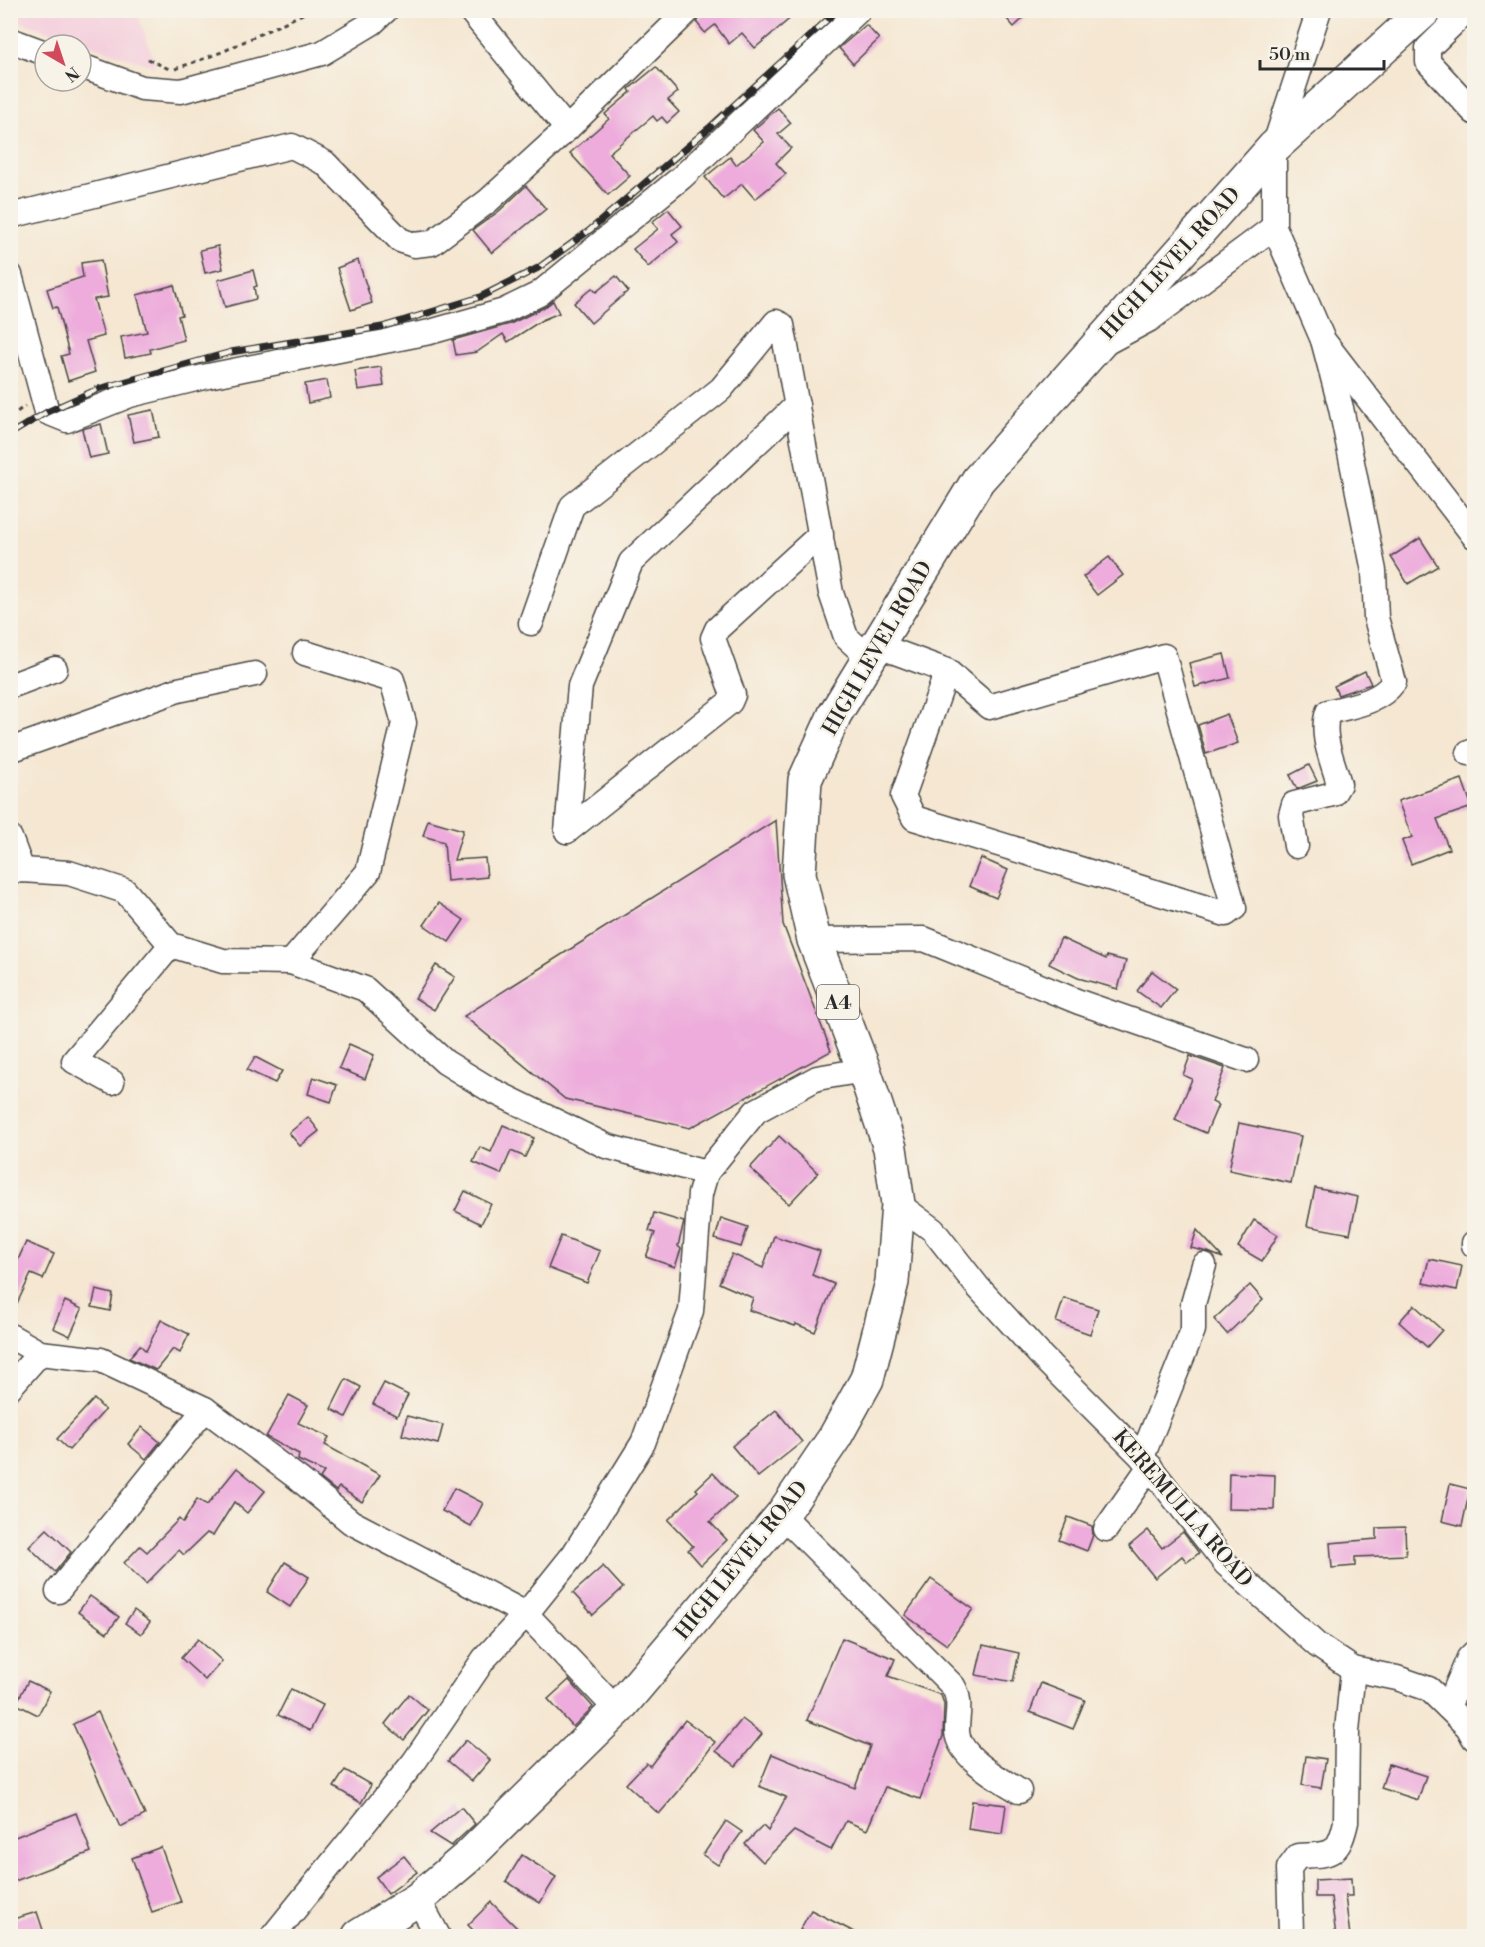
<svg xmlns="http://www.w3.org/2000/svg" width="1485" height="1947" viewBox="0 0 1485 1947" font-family="'Libre Bodoni',serif">
	<style>
		.built { fill: #f4cfdd }
		.building { fill: #edacdc }
		.lines { fill: none; stroke-linecap: round; stroke-linejoin: round }
		.minor-casing { stroke: #494744; stroke-width: 27 }
		.highway-casing { stroke: #494744; stroke-width: 36 }
		.path { stroke: #494744; stroke-width: 3; stroke-dasharray: 4.5 4.5; stroke-linecap: butt }
		.minor { stroke: #fff; stroke-width: 24 }
		.highway { stroke: #fff; stroke-width: 33 }
		.rail-casing { stroke: #2b2b2b; stroke-width: 7 }
		.rail { stroke: #f7f3e8; stroke-width: 4.5; stroke-dasharray: 14; stroke-linecap: butt }
		.labels { text-anchor: middle; stroke-width: 5; stroke-linejoin: round; paint-order: stroke }
		.shield { fill: #f7f3e8; stroke: #686764; stroke-width: 1.5 }
		.shield-label { font-size: 20px; font-weight: bold; fill: #2b2b2b }
		.street-label { font-size: 21px; fill: #2b2b2b; stroke: #f7f3e8 }
	</style>
	<rect width="100%" height="100%" fill="#f7f3e8"/>
	<filter id="ink" filterUnits="userSpaceOnUse"><feTurbulence type="fractalNoise" baseFrequency=".0167" numOctaves="2"/><feDisplacementMap in="SourceGraphic" scale="12" xChannelSelector="R" yChannelSelector="G"/><feConvolveMatrix kernelMatrix="1 2 1 2 8 2 1 2 1" color-interpolation-filters="sRGB"/></filter>
	<filter id="wash" filterUnits="userSpaceOnUse"><feTurbulence type="fractalNoise" baseFrequency=".008" numOctaves="4" result="noise"/><feDisplacementMap in="SourceGraphic" scale="24" xChannelSelector="R" yChannelSelector="G"/><feGaussianBlur stdDeviation="1.35" result="paint"/><feColorMatrix in="noise" values="0 0 0 0 0 0 0 0 0 0 0 0 0 0 0 0 0 1.4 0 .05"/><feComposite in="paint" operator="in"/></filter>
	<g filter="url(#wash)">
		<rect width="100%" height="100%" fill="#f5e7d2"/>
		<path class="built" d="M11 10 137 11 156 67 11 19Z"/>
		<g id="blocks">
			<g class="building">
				<path d="M703 10H742L748 17 756 10H800L755 48 742 33 729 44 715 25 705 33 697 23Z"/>
				<path d="M999 10H1032L1014 27Z"/>
				<path d="M866 25 879 39 853 64 839 48Z"/>
				<path d="M656 67 678 92 668 100 679 112 667 123 662 117 657 121 653 116 609 153 630 176 608 195 570 153 609 119 605 114 631 92 629 89Z"/>
				<path d="M778 108 791 123 778 134 791 148 776 163 786 174 755 199 742 184 723 199 705 177 730 157 736 165 764 142 753 130Z"/>
				<path d="M526 186 546 209 492 253 473 230 498 212Z"/>
				<path d="M668 209 682 226 672 234 678 242 648 267 633 249 658 229 652 222Z"/>
				<path d="M218 246 223 269 205 273 200 250Z"/>
				<path d="M101 260 108 297 94 299 104 336 86 341 95 372 68 381 61 356 69 354 57 307 53 308 47 289 83 277 81 263Z"/>
				<path d="M358 260 372 303 351 310 337 268Z"/>
				<path d="M253 270 257 286 254 287 256 299 225 307 218 280Z"/>
				<path d="M616 276 628 291 591 323 574 303 592 288 596 292Z"/>
				<path d="M174 285 182 315 178 316 184 340 150 349 151 353 125 358 121 337 147 332 137 295Z"/>
				<path d="M553 301 559 313 542 320 508 342 503 334 477 352 456 355 453 340 510 324 545 307Z"/>
				<path d="M381 367 384 386 358 390 355 371Z"/>
				<path d="M327 380 330 398 308 403 305 384Z"/>
				<path d="M153 410 159 437 134 442 128 415Z"/>
				<path d="M101 424 108 454 89 458 82 429Z"/>
				<path d="M1420 538 1438 566 1408 584 1391 557Z"/>
				<path d="M1109 557 1123 575 1097 595 1083 577Z"/>
				<path d="M1224 654 1230 678 1195 687 1189 663Z"/>
				<path d="M1365 671 1371 684 1338 695 1334 686Z"/>
				<path d="M1227 714 1238 743 1206 754 1198 725Z"/>
				<path d="M1309 765 1317 781 1297 789 1290 775Z"/>
				<path d="M1462 779 1472 807 1437 819 1449 849 1411 864 1402 841 1412 837 1398 801Z"/>
				<path d="M428 820 463 830 454 860 485 858 487 877 447 881 444 842 423 836Z"/>
				<path d="M776 820 783 924 831 1051 690 1128 565 1099 464 1016Z"/>
				<path d="M981 858 1008 870 996 898 969 886Z"/>
				<path d="M439 903 464 920 449 942 424 925Z"/>
				<path d="M1061 938 1106 959 1107 956 1126 961 1118 989 1078 978 1049 964Z"/>
				<path d="M436 965 455 977 434 1010 415 998Z"/>
				<path d="M1152 971 1176 989 1161 1008 1137 991Z"/>
				<path d="M349 1044 374 1055 365 1079 339 1068Z"/>
				<path d="M1190 1056 1225 1068 1212 1102 1218 1105 1206 1133 1175 1120 1192 1079 1183 1075Z"/>
				<path d="M255 1057 282 1071 275 1083 247 1070Z"/>
				<path d="M313 1077 337 1085 331 1102 308 1094Z"/>
				<path d="M308 1117 319 1131 300 1146 289 1133Z"/>
				<path d="M1239 1123 1301 1136 1291 1183 1229 1170Z"/>
				<path d="M503 1125 534 1138 525 1157 511 1151 501 1174 473 1162 480 1147 491 1152Z"/>
				<path d="M779 1136 818 1173 789 1204 750 1168Z"/>
				<path d="M1315 1188 1358 1197 1350 1234 1307 1226Z"/>
				<path d="M465 1191 491 1204 481 1224 455 1211Z"/>
				<path d="M654 1213 684 1222 678 1246 681 1249 675 1267 646 1257 655 1233 649 1231Z"/>
				<path d="M721 1218 748 1227 741 1247 715 1239Z"/>
				<path d="M1254 1220 1278 1235 1262 1261 1238 1247Z"/>
				<path d="M1197 1230 1223 1258 1208 1252 1191 1248Z"/>
				<path d="M561 1236 600 1251 587 1283 548 1268Z"/>
				<path d="M774 1236 820 1251 812 1275 834 1284 815 1332 796 1324 795 1326 749 1310 753 1298 719 1283 732 1254 763 1268Z"/>
				<path d="M26 1242 54 1254 43 1279 31 1274 10 1318V1278Z"/>
				<path d="M1429 1259 1462 1266 1457 1290 1423 1283Z"/>
				<path d="M1250 1285 1263 1300 1227 1334 1214 1319Z"/>
				<path d="M96 1290 113 1294 110 1311 92 1307Z"/>
				<path d="M1064 1298 1098 1309 1090 1334 1056 1322Z"/>
				<path d="M65 1301 82 1309 70 1336 53 1328Z"/>
				<path d="M1414 1305 1442 1330 1427 1347 1399 1322Z"/>
				<path d="M161 1320 189 1334 180 1353 173 1349 156 1370 129 1358 140 1345 146 1351Z"/>
				<path d="M346 1379 361 1387 346 1417 331 1409Z"/>
				<path d="M384 1383 408 1395 397 1416 373 1404Z"/>
				<path d="M289 1395 308 1405 298 1423 329 1437 325 1445 380 1475 362 1502 339 1487 336 1491 320 1478 324 1472 298 1460 299 1454 266 1437Z"/>
				<path d="M94 1399 105 1410 69 1450 57 1439Z"/>
				<path d="M776 1410 802 1442 758 1477 732 1446Z"/>
				<path d="M407 1416 443 1425 438 1444 402 1435Z"/>
				<path d="M142 1427 160 1442 146 1459 128 1444Z"/>
				<path d="M237 1468 265 1491 247 1513 234 1502 213 1536 207 1533 184 1555 179 1550 146 1584 124 1563 140 1546 147 1552 179 1519 183 1523 197 1499 207 1505Z"/>
				<path d="M713 1473 736 1498 710 1522 727 1540 701 1565 688 1550 693 1546 668 1520 698 1491 696 1489Z"/>
				<path d="M1229 1473 1275 1475 1274 1510 1228 1509Z"/>
				<path d="M1450 1484 1470 1489 1462 1526 1442 1521Z"/>
				<path d="M454 1488 483 1503 471 1526 442 1511Z"/>
				<path d="M1068 1517 1092 1526 1093 1535 1087 1551 1059 1540Z"/>
				<path d="M1405 1527 1406 1555 1355 1557V1566L1332 1568 1330 1543 1377 1539V1528Z"/>
				<path d="M47 1529 71 1552 55 1572 29 1547Z"/>
				<path d="M1148 1530 1162 1548 1183 1532 1199 1553 1187 1562 1182 1556 1155 1578 1129 1546Z"/>
				<path d="M285 1562 309 1577 290 1607 267 1592Z"/>
				<path d="M603 1566 623 1588 593 1615 573 1593Z"/>
				<path d="M931 1579 973 1609 947 1645 905 1615Z"/>
				<path d="M90 1596 119 1617 107 1633 78 1612Z"/>
				<path d="M134 1610 150 1622 141 1634 125 1623Z"/>
				<path d="M842 1638 895 1659 888 1676 941 1695 944 1704 943 1736 920 1799 885 1787 867 1830 846 1821 831 1850 794 1831 763 1862 745 1844 763 1826 768 1831 786 1797 759 1786 772 1754 855 1788 870 1746 807 1720Z"/>
				<path d="M198 1639 222 1661 205 1680 181 1658Z"/>
				<path d="M983 1645 1019 1653 1013 1682 976 1675Z"/>
				<path d="M569 1680 593 1707 573 1727 548 1699Z"/>
				<path d="M28 1681 50 1691 38 1715 16 1704Z"/>
				<path d="M1041 1683 1085 1700 1073 1729 1030 1712Z"/>
				<path d="M291 1689 323 1705 310 1731 278 1715Z"/>
				<path d="M409 1694 428 1710 404 1740 385 1724Z"/>
				<path d="M98 1712 145 1815 120 1827 73 1724Z"/>
				<path d="M742 1719 762 1734 736 1766 716 1751Z"/>
				<path d="M685 1720 715 1742 678 1792 659 1814 626 1784 646 1763 650 1766Z"/>
				<path d="M466 1740 490 1760 472 1781 448 1761Z"/>
				<path d="M1306 1756 1326 1759 1321 1788 1302 1785Z"/>
				<path d="M1389 1764 1426 1776 1418 1800 1381 1788Z"/>
				<path d="M345 1770 371 1785 361 1803 334 1787Z"/>
				<path d="M972 1801 1006 1805 1002 1834 968 1829Z"/>
				<path d="M461 1807 475 1824 451 1846 430 1833Z"/>
				<path d="M76 1813 91 1852 10 1883V1839Z"/>
				<path d="M726 1821 742 1832 718 1865 703 1855Z"/>
				<path d="M161 1847 181 1902 152 1912 132 1858Z"/>
				<path d="M522 1855 556 1877 540 1903 506 1881Z"/>
				<path d="M404 1856 417 1872 388 1894 376 1877Z"/>
				<path d="M1351 1878 1352 1896H1345L1350 1936H1336L1331 1897H1315V1880Z"/>
				<path d="M491 1902 519 1930 512 1936H479L468 1925Z"/>
				<path d="M811 1910 862 1936H812L800 1930Z"/>
				<path d="M37 1912 45 1936H10V1920Z"/>
			</g>
		</g>
	</g>
	<g filter="url(#ink)">
		<use href="#blocks" fill-opacity="0" stroke="#494744" stroke-width="1.5"/>
		<g class="lines">
			<g class="minor-casing">
				<g id="minor">
					<path d="M470 10 567 129"/>
					<path d="M1319 10 1274 147V227L1323 340 1474 536"/>
					<path d="M1467 10 1428 48V62L1474 112"/>
					<path d="M10 40 45 53"/>
					<path d="M81 66 142 88 181 91 322 53 372 23 386 10"/>
					<path d="M10 216 292 146 325 163 400 240 414 245 432 243 488 201 567 129 689 10"/>
					<path d="M10 275 47 412 67 420 130 395 208 376 430 332 504 311 539 294 682 177 859 10"/>
					<path d="M1109 341 1150 319 1274 227"/>
					<path d="M531 623 572 506 721 389 776 322 782 325 831 593 846 637 868 657"/>
					<path d="M876 645 947 671 989 707 1164 656 1234 908 1226 914 914 818 903 796 947 671"/>
					<path d="M10 686 55 669"/>
					<path d="M10 750 178 690 255 674"/>
					<path d="M1469 753 1474 751"/>
					<path d="M567 831 580 686 631 562 797 405"/>
					<path d="M567 831 730 702 733 695 713 638 717 629 821 534"/>
					<path d="M10 838 22 870"/>
					<path d="M1296 846 1291 815 1294 804 1333 794 1339 784C1333 761 1320 736 1328 712 1351 706 1379 703 1394 682L1376 618 1374 571 1341 408 1323 340"/>
					<path d="M10 872 22 870 69 873 125 891 171 945 223 961 291 962 365 989 445 1062 489 1089 606 1146 706 1173"/>
					<path d="M814 940 924 939 1079 1002 1246 1060"/>
					<path d="M291 962 368 872 404 723 392 680 305 653"/>
					<path d="M112 1082 74 1061 171 945"/>
					<path d="M898 1204 933 1230 977 1286 1043 1358 1142 1457 1226 1564 1317 1645 1353 1669 1397 1678 1429 1689 1468 1727 1474 1738"/>
					<path d="M1474 1243V1245"/>
					<path d="M10 1336 40 1353 101 1360 205 1409 299 1479 351 1522 526 1614 617 1710"/>
					<path d="M10 1387 40 1353"/>
					<path d="M1142 1457 1193 1330V1304L1204 1265"/>
					<path d="M782 1515 953 1686C962 1701 957 1714 957 1731 958 1757 1000 1779 1019 1791"/>
					<path d="M1106 1529 1150 1466"/>
					<path d="M58 1591 205 1409"/>
					<path d="M1448 1707 1469 1658 1474 1653"/>
					<path d="M418 1899 438 1936"/>
					<path d="M1291 1932 1289 1868 1298 1856C1329 1854 1338 1858 1346 1822L1347 1731 1353 1669"/>
					<path d="M273 1936 414 1762 484 1659 526 1614 574 1554 643 1443 691 1311 700 1194 706 1173 756 1111 817 1078 864 1070"/>
				</g>
			</g>
			<g class="highway-casing">
				<path id="highway" d="M359 1936 418 1899 470 1855 617 1710 782 1515 835 1437 867 1379 892 1282 898 1204 890 1148 864 1070 814 940 799 874 805 780 835 714 978 480 1274 147 1425 10"/>
			</g>
			<g class="path">
				<path d="M148 59 169 69"/>
				<path d="M175 69 222 52 311 10"/>
				<path d="M10 417 25 406"/>
			</g>
			<use href="#minor" class="minor"/>
			<use href="#highway" class="highway"/>
			<g class="rail-casing">
				<path id="rail" d="M10 434 47 412 98 389 231 352 382 327 480 297 538 268 590 230 709 128 838 10"/>
			</g>
			<use href="#rail" class="rail"/>
		</g>
	</g>
	<g class="labels">
		<rect class="shield" x="817" y="985" width="42" height="34" rx="4.5"/>
		<g class="shield-label">
			<text x="838" y="1009">A4</text>
		</g>
		<g class="street-label">
			<text transform="translate(1170 263) rotate(-48)" y="7">HIGH LEVEL ROAD</text>
			<text transform="translate(877 648) rotate(-60)" y="7">HIGH LEVEL ROAD</text>
			<text transform="translate(1183 1508) rotate(49)" y="7">KEREMULLA ROAD</text>
			<text transform="translate(741 1560) rotate(-51)" y="7">HIGH LEVEL ROAD</text>
		</g>
	</g>
	<rect width="1485" height="1947" fill="none" stroke="#f7f3e8" stroke-width="36"/>
	<g transform="translate(63 63) rotate(141)"><circle r="28" fill="#f7f3e8" stroke="#a5a39c" stroke-width="1.5"/>
	<path d="M0-4.5L10 22L0 15L-10 22Z" fill="#d1495b"/>
	<text y="-9" font-size="16" font-weight="bold" text-anchor="middle" fill="#2b2b2b">N</text>
	</g>
	<path d="M1260 60v9h124v-9" fill="none" stroke="#2b2b2b" stroke-width="3"/>
	<text x="1269" y="60" font-size="18" fill="#2b2b2b" stroke="#f7f3e8" stroke-width="4.5" paint-order="stroke">50 m</text>
</svg>
